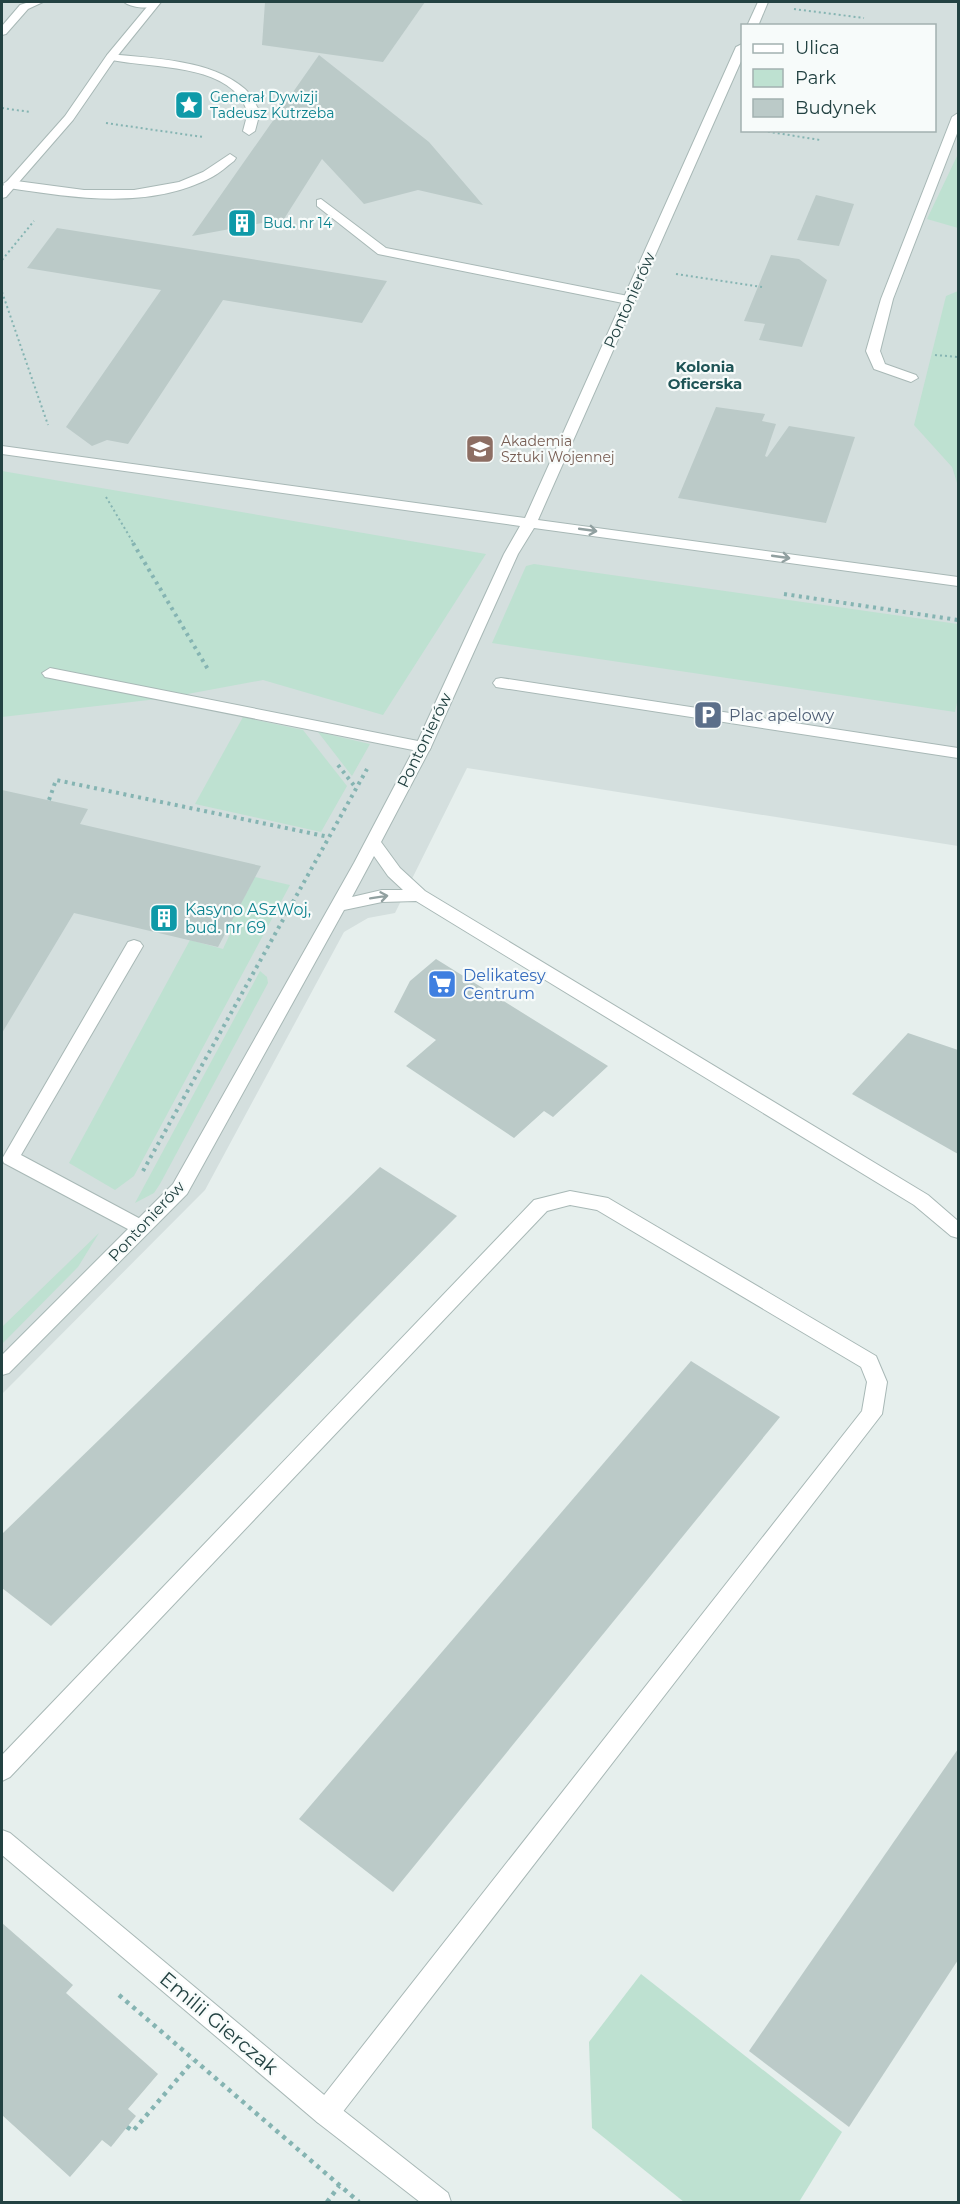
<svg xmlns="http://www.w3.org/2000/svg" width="960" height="2204" viewBox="0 0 960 2204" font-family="Montserrat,sans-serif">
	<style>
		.built { fill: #d4dfde; fill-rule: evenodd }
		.green { fill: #bee1d1 }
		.building { fill: #bbcac8 }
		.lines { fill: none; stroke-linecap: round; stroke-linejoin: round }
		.service-casing { stroke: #a8b8b6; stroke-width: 2 }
		.minor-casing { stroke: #a8b8b6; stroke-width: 2 }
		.path-far2 { stroke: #85b4b2; stroke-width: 2; stroke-dasharray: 2 3; stroke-linecap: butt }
		.path-far1 { stroke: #85b4b2; stroke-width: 4; stroke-dasharray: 3 4.5; stroke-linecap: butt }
		.path { stroke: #85b4b2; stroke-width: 4.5; stroke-dasharray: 4 5; stroke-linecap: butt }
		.service { fill: #fff; fill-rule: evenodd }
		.minor { fill: #fff; fill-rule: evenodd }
		.oneway { stroke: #91a0a0 }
		.labels { text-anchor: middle; stroke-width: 4.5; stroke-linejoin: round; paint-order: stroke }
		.far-culture-label { font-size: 14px; fill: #0d838f; stroke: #f7fbfa; text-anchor: start }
		.far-education-label { font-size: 14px; fill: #785e54; stroke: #f7fbfa; text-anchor: start }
		.far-neighbourhood-label { font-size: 15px; font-weight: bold; fill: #1e5456; stroke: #f7fbfa }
		.street-label { font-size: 16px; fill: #234242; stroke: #f7fbfa }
		.service-label { font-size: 16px; fill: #4e5e75; stroke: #f7fbfa; text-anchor: start }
		.culture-label { font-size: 16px; fill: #0d838f; stroke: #f7fbfa; text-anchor: start }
		.shop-label { font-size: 16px; fill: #366cbe; stroke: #f7fbfa; text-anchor: start }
		.near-street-label { font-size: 20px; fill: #234242; stroke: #f7fbfa }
	</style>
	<rect width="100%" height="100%" fill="#e6efed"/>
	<path class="built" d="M2 2H958V846L467 768 395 913 368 918 344 932 205 1190 2 1394ZM742 26H934V130H742Z"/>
	<g class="green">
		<path d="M958 154V228L927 219Z"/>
		<path d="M958 291V486L952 467 914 425 946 296Z"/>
		<path d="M2 471 486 554 383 715 263 680 166 698 2 717Z"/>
		<path d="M534 564 958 624V698L955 712 492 643 526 566Z"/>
		<path d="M243 717 303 730 347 786 321 832 195 804Z"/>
		<path d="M318 732 370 744 352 776Z"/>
		<path d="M255 877 290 885 134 1176 115 1190 69 1163 190 940 223 949 230 934 226 931Z"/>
		<path d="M260 971 267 977 268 983 160 1184 154 1193 135 1203Z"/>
		<path d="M99 1233 78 1267 2 1344V1327Z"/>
		<path d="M641 1974 842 2132 799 2202H684L592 2128 589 2042Z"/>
	</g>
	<g class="building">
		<path d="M265 2H425L383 62 262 45Z"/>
		<path d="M319 55 429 142 483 205 418 190 364 204 322 159 284 219 192 236Z"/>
		<path d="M816 195 854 204 839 246 797 240Z"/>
		<path d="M57 228 183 248 387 281 362 323 223 300 128 444 107 440 92 446 66 427 161 290 27 268Z"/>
		<path d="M771 255 799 259 827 280 802 347 759 340 765 324 744 321Z"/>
		<path d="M716 407 765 414 762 421 776 424 765 456 767 457 789 426 855 437 826 523 678 498Z"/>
		<path d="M2 790 88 809 80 824 261 866 218 947 74 913 2 1033Z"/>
		<path d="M436 959 608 1066 553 1117 544 1111 514 1138 406 1066 436 1040 394 1012 410 981Z"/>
		<path d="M908 1033 958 1050V1154L852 1094Z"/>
		<path d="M380 1167 457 1216 51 1626 2 1588V1534Z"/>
		<path d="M691 1361 780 1417 393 1892 299 1819Z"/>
		<path d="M958 1749V1960L849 2127 749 2051Z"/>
		<path d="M2 1923 73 1985 66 1993 158 2074 128 2109 136 2116 111 2147 102 2140 70 2177 2 2115Z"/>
	</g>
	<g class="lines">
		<g class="service-casing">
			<g id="service">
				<path d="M29 2H43L28 9 6 34 2 35V26L20 5Z"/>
				<path d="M124 2H157L159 4C152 10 131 8 124 2Z"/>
				<path d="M111 54C154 59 210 59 245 89 252 95 255 104 260 112L255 131 249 135 243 131 248 112C245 107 243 100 239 96 211 63 145 68 107 59V55Z"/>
				<path d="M958 113V131L893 299 880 351 885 364 916 375 918 378 911 382 874 369 866 351 881 299 952 117Z"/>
				<path d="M230 154 236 158 234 161C227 166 220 173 212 177 150 210 75 198 9 188L3 184 9 180 84 190H134L179 182 203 172Z"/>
				<path d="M321 199 386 248 628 296 634 300 628 304 378 254 317 206V200Z"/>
				<path d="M50 668 423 742 429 743 431 747 429 751 423 752 45 677 42 673Z"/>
				<path d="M501 678 958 748V758L496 687 493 683 496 679Z"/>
				<path d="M134 940 140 942 143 946 21 1155 148 1223 150 1228 148 1233 141 1236 4 1163 2 1159 128 942Z"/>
				<path d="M570 1191 608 1198 876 1356 887 1382 882 1414 335 2122 326 2125 317 2122 314 2113 317 2104 862 1411 867 1382 861 1367 597 1210 570 1205 547 1211 10 1777 2 1781V1755L534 1200Z"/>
			</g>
		</g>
		<g class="minor-casing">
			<g id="minor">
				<path d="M151 2H161L115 59 73 120 6 197 2 198V187L65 116 107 55Z"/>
				<path d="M758 2H768L758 26H747Z"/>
				<path d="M742 44V59L538 520 958 577V586L534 528 518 554 431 747 381 842 400 868 425 891 928 1195 958 1221V1238L951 1236 914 1205 416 901 382 902 344 910 187 1194 9 1373 2 1375V1355L173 1184 354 863 415 747 504 554 520 526 2 454V446L525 518 736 47ZM374 856 388 876 403 890H382L352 897Z"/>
				<path d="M2 1830 10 1833 335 2104 448 2193 451 2202H420L317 2122 2 1855Z"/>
			</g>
		</g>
		<g class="path-far2">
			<path d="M794 9 864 18"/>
			<path d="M2 108 30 112"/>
			<path d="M106 123 203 137"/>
			<path d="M758 130 820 140"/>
			<path d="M2 260 34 221"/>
			<path d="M676 274 762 287"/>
			<path d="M2 292 48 425"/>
			<path d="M935 355 958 357"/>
			<path d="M106 497 134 544"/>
		</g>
		<g class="path-far1">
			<path d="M133 543 209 671"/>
			<path d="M784 594 958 620"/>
			<path d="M338 765 356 788"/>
			<path d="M49 800 56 780 329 837"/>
			<path d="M143 1171 367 769"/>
		</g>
		<g class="path">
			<path d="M119 1995 359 2202"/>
			<path d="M127 2127 133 2131 193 2061"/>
			<path d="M327 2202 339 2186"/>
		</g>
		<use href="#service" class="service"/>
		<use href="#minor" class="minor"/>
	</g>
	<defs><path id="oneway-shaft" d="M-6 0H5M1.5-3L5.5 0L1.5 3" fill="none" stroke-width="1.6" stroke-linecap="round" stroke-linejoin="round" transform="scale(1.5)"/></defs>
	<g class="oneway">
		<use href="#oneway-shaft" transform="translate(588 530) rotate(8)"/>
		<use href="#oneway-shaft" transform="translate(781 557) rotate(8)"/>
		<use href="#oneway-shaft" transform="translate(379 897) rotate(-9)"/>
	</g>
	<defs>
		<g id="sight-square" transform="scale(1.5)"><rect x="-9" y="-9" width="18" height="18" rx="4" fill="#0f9aa8" stroke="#f7fbfa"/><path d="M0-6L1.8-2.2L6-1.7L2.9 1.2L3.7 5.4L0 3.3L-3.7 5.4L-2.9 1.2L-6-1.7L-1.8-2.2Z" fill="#fff"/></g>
		<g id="building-square" transform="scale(1.5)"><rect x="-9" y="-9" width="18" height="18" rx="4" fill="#0f9aa8" stroke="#f7fbfa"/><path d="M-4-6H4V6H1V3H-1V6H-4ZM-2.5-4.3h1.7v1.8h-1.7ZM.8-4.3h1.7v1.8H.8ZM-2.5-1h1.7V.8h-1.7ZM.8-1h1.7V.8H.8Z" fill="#fff"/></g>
		<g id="university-square" transform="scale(1.5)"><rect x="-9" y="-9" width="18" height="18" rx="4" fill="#8d6e63" stroke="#f7fbfa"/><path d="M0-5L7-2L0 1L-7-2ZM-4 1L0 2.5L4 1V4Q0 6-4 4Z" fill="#fff"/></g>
		<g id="parking-square" transform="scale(1.5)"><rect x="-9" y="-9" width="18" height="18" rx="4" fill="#5c6f8a" stroke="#f7fbfa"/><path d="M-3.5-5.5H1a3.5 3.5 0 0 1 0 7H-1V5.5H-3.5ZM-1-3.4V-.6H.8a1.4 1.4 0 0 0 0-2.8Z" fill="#fff"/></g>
		<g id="supermarket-square" transform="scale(1.5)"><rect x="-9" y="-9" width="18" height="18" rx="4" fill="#3f7fe0" stroke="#f7fbfa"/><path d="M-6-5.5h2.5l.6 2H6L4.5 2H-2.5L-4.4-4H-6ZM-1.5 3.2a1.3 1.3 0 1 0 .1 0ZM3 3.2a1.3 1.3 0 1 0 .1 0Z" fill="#fff"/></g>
	</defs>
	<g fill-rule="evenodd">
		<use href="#sight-square" x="189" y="105"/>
		<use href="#building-square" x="242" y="223"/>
		<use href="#university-square" x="480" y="449"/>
		<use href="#parking-square" x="708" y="715"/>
		<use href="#building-square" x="164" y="918"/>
		<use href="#supermarket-square" x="442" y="984"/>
	</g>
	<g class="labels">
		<g class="far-culture-label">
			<text x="210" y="102">Generał Dywizji<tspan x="210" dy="16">Tadeusz Kutrzeba</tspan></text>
			<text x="263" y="228">Bud. nr 14</text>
		</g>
		<g class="far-education-label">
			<text x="501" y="446">Akademia<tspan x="501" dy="16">Sztuki Wojennej</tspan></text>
		</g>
		<g class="far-neighbourhood-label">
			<text x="705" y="372">Kolonia<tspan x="705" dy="17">Oficerska</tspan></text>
		</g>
		<g class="street-label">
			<text transform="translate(629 300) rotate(-66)" y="6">Pontonierów</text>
			<text transform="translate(424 740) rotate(-64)" y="6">Pontonierów</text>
			<text transform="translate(146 1221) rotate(-47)" y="6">Pontonierów</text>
		</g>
		<g class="service-label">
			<text x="729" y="721">Plac apelowy</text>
		</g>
		<g class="culture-label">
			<text x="185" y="915">Kasyno ASzWoj,<tspan x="185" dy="18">bud. nr 69</tspan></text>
		</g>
		<g class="shop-label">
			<text x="463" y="981">Delikatesy<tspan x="463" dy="18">Centrum</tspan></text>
		</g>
		<g class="near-street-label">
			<text transform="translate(219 2023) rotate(40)" y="7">Emilii Gierczak</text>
		</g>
	</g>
	<rect width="960" height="2204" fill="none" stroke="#234242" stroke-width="6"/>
	<rect x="741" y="24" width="195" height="108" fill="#f7fbfa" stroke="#a2b1b0" stroke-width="1.5"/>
	<rect x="753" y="44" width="30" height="9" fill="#ffffff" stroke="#a2b1b0" stroke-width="1.5"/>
	<text x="795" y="54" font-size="18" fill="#234242">Ulica</text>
	<rect x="753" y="69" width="30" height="18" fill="#bee1d1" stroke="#a2b1b0" stroke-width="1.5"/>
	<text x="795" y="84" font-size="18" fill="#234242">Park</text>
	<rect x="753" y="99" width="30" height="18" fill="#bbcac8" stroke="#a2b1b0" stroke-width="1.5"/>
	<text x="795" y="114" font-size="18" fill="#234242">Budynek</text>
</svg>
